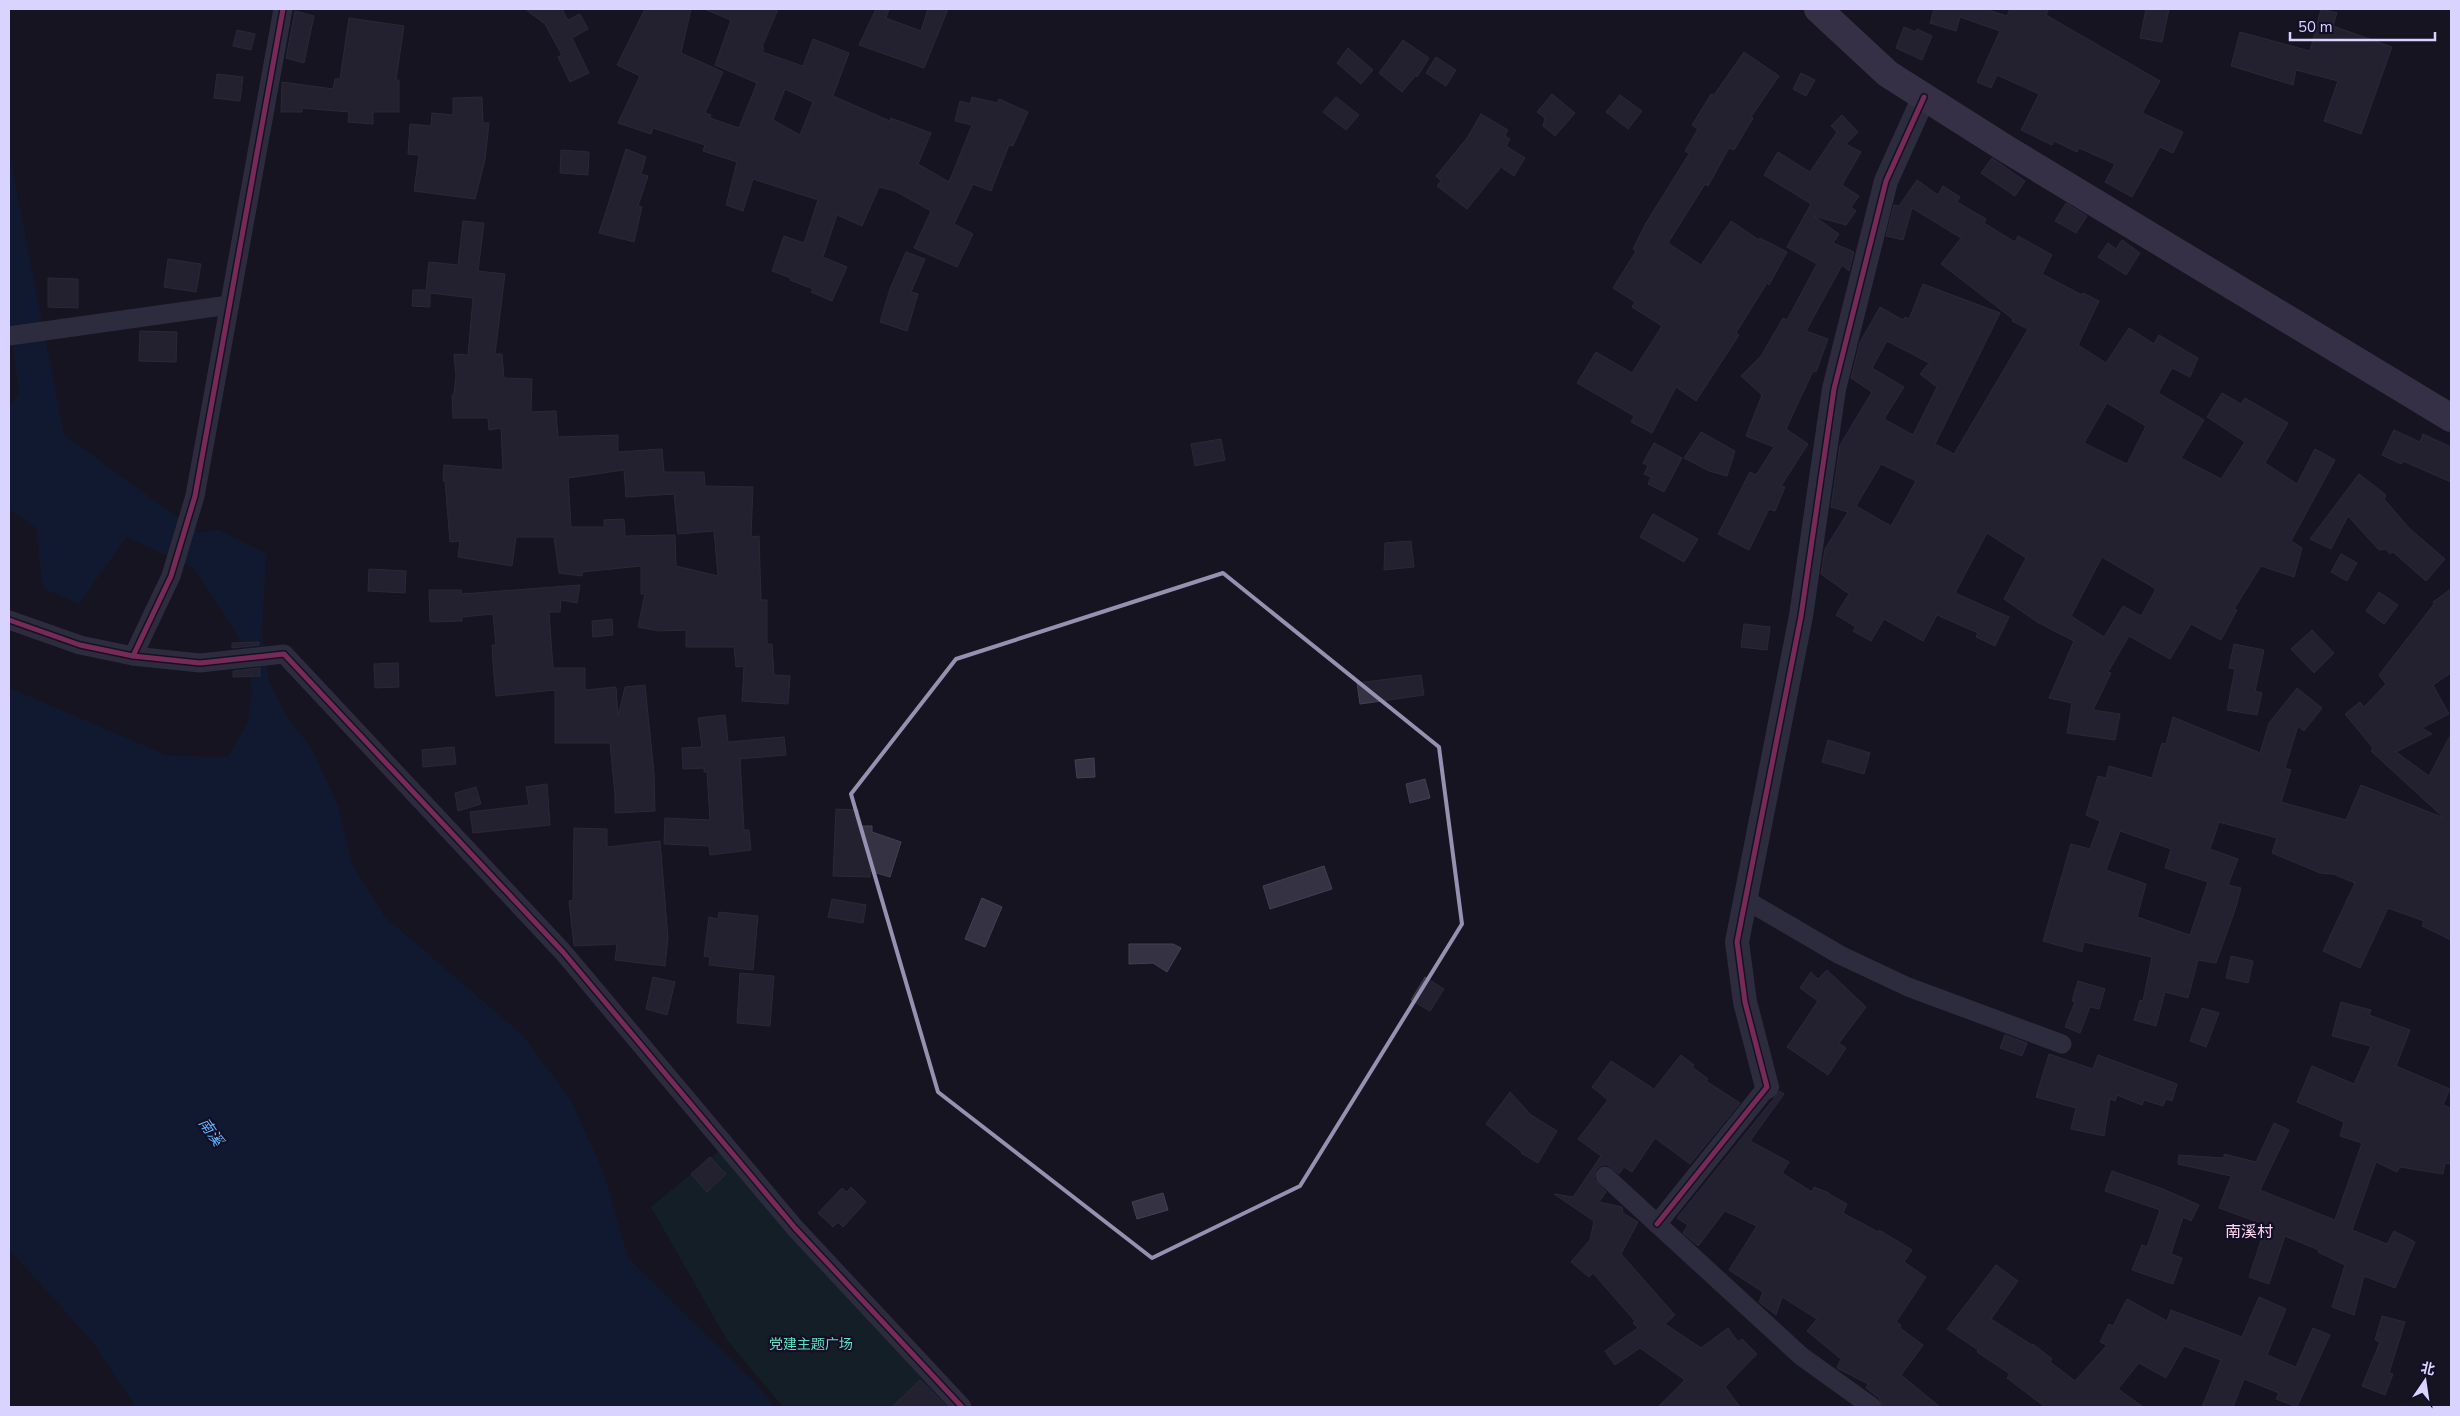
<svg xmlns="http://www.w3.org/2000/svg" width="2460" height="1416" viewBox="0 0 2460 1416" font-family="'Nunito Sans','Noto Sans SC',sans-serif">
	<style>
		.green { fill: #132c2d }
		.water { fill: #0d2144 }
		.building { fill: #343243; stroke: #433f54; fill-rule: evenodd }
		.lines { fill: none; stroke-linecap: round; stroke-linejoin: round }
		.minor { stroke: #4a4962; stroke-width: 19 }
		.tertiary { stroke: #4a4962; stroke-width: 24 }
		.primary { stroke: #5e5373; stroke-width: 28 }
		.cycleway-casing { stroke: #130f26; stroke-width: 8 }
		.cycleway { stroke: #ed469a; stroke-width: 5 }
		.marked { fill: none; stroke: #9591b1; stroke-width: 4; stroke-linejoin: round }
		.labels { text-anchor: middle; stroke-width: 4.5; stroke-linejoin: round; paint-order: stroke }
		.park-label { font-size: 14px; fill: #5fe0c0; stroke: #130f26 }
		.water-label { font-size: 15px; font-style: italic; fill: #62b6ff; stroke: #130f26 }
		.quarter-label { font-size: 16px; fill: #ffd6f0; stroke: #130f26 }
	</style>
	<rect width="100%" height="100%" fill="#161421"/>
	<path class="green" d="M719 1151 954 1407H783L727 1340 651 1207Z"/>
	<path class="water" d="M9 152 64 435 199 533 218 530 266 553 262 634 269 682 287 717 313 751 338 806 352 864 384 916 522 1035 570 1099 603 1171 628 1258 761 1389 774 1407H136L92 1341 9 1249V688L168 756 228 757 248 723 252 687 240 639 194 568 126 537 79 604 43 588 36 528 9 509V407L19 394 9 315Z"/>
	<g class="building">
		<path d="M525 9H562L568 20 580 14 588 29 572 38 589 73 570 82 558 57 562 55 545 24Z"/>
		<path d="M645 9H691L681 53 723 72 705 113 711 115 710 118 739 128 757 83 715 65 731 20 704 9H778L762 47 764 48 762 52 803 66 813 39 849 53 833 96 890 121 891 118 931 133 918 164 949 182 972 125 955 121 960 101 970 104 972 97 997 103 999 99 1028 112 1013 146 1009 145 991 191 973 184 954 224 973 234 957 267 914 248 931 211 895 191 879 187 862 226 837 215 823 257 847 267 832 301 811 292 813 289 790 280 791 278 772 271 784 236 804 243 818 200 753 179 743 211 726 205 737 162 703 151 705 145 653 128 651 134 618 123 640 76 617 65ZM785 89 813 102 800 135 773 120Z"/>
		<path d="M876 9H889L886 18 921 31 928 9H948L924 68 859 45Z"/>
		<path d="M1934 9H1985L2007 16 2010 9H2049L2046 15 2160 81 2142 113 2183 132 2173 153 2160 147 2132 197 2105 182 2115 164 2079 148 2077 152 2054 141 2052 145 2021 130 2039 94 1997 75 1991 88 1977 82 2000 31 1960 17 1956 31 1930 23Z"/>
		<path d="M2146 9H2169L2162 42 2140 38Z"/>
		<path d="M2321 9 2337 13 2333 26 2392 47 2361 134 2324 121 2338 81 2296 70 2293 85 2231 66 2240 32 2310 51Z"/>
		<path d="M295 11 314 16 304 63 286 58Z"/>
		<path d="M349 18 404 26 396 80H399V112H373V124L348 122 349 112 302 108V112H281L282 82 333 89 335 79H340Z"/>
		<path d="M1904 27 1916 32 1917 29 1932 36 1922 60 1896 48Z"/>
		<path d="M237 30 255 34 251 50 233 46Z"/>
		<path d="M1403 40 1429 58 1417 77 1416 75 1402 92 1379 73Z"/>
		<path d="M1348 48 1373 70 1361 84 1337 63Z"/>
		<path d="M1744 52 1779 76 1751 117 1753 118 1734 150 1729 148 1708 186 1705 184 1668 243 1701 265 1731 221 1759 240 1760 238 1787 252 1769 285 1767 283 1736 333 1739 335 1696 401 1676 387 1652 433 1631 422 1634 416 1577 383 1596 352 1632 373 1662 326 1632 307 1635 302 1613 288 1636 251 1633 249 1646 223 1689 154 1685 151 1698 129 1692 125 1711 94 1714 95Z"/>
		<path d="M1436 57 1456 70 1446 86 1426 73Z"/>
		<path d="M1801 73 1815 80 1806 96 1793 89Z"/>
		<path d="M217 74 243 77 240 101 214 98Z"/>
		<path d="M1552 94 1575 113 1555 136 1543 126 1545 118 1537 112Z"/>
		<path d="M1620 95 1642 111 1628 129 1606 112Z"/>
		<path d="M482 97 483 123H489L485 160 475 199 414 191 419 155 408 154 410 124 431 126 432 113 453 115V98Z"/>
		<path d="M1336 97 1359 115 1346 130 1323 112Z"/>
		<path d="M1481 114 1508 130 1505 136 1510 139 1506 146 1525 158 1514 176 1501 167 1467 209 1437 186 1441 181 1436 176 1467 138Z"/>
		<path d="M1842 115 1858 132 1846 144 1861 152 1842 185 1859 196 1851 207 1856 211 1846 225 1814 216 1839 234 1833 243 1854 252 1849 271 1842 265 1806 331 1828 339 1816 372 1813 371 1786 429 1808 444 1781 486 1785 487 1775 511 1769 509 1749 550 1718 534 1750 472 1756 475 1774 447 1746 436 1762 395 1741 376 1761 356 1783 318 1787 320 1817 264 1787 247 1811 204 1764 175 1778 152 1810 172 1837 132 1831 126Z"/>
		<path d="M626 149 646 157 641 174 648 176 638 206 642 207 634 242 599 233Z"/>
		<path d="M561 150 589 152 588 175 560 173Z"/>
		<path d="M1992 158 2025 181 2015 196 1981 173Z"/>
		<path d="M1917 180 1938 195 1943 186 1960 197 1957 202 1986 219 1984 223 2015 242 2018 236 2052 255 2042 274 2082 295 2083 293 2099 301 2078 345 2106 363 2129 328 2154 344 2159 335 2198 358 2190 377 2172 368 2158 393 2204 420 2181 458 2221 479 2245 442 2207 417 2222 393 2241 404 2245 398 2288 423 2265 463 2297 484 2315 449 2335 460 2291 541 2302 548 2294 577 2261 566 2234 609 2237 610 2221 640 2191 624 2170 659 2129 636 2108 672 2111 673 2093 710 2120 714 2115 740 2067 733 2072 703 2049 698 2074 641 2037 622 2004 599 2026 558 1987 533 1955 593 2009 617 1995 646 1976 637 1978 633 1937 615 1923 641 1884 619 1871 641 1853 631 1856 627 1836 615 1849 594 1821 574 1825 549 1848 512 1831 507 1840 445 1872 392 1851 378 1860 342 1880 307 1903 320 1905 317 1909 319 1923 284 2000 313 1935 444 1954 454 2028 329 2012 321 2013 319 1941 264 1961 238 1912 208 1903 240 1886 236 1894 205 1899 206ZM1887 341 1929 363 1920 374 1937 387 1913 435 1884 419 1904 387 1872 368ZM2107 403 2146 426 2127 464 2084 443ZM1881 464 1916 481 1891 526 1856 506ZM2102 557 2156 589 2141 616 2123 606 2104 637 2071 616Z"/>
		<path d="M2066 203 2087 216 2076 233 2055 221Z"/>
		<path d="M463 221 484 223 478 271 505 274 495 354H502L504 378 532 379 531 412 556 411 558 437 618 435V452L662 449 664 472H704L705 486 753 487 751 537 759 536 761 600H767V644H772L774 675 790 676 788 704 742 701 744 666 736 667 734 647H686V630L659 631 638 627 645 594H641V566L582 572V576L559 573 554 537H516L512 566 458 557 460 541 450 542 445 481H443L444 465 503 470 501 428 489 430 488 418H453L452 395 454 394 456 376 454 354 468 355 473 298 430 293V307L412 306 413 290H426L429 262 458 265ZM624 470 626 497 674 494 678 534 714 531 718 576 676 566 675 535 625 536 624 519 604 520V527H571L568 478Z"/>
		<path d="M2122 240 2140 253 2126 275 2098 257 2108 243 2116 249Z"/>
		<path d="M906 252 925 259 911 292 918 294 907 331 880 322 890 289Z"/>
		<path d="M168 259 201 264 196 292 164 287Z"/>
		<path d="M48 278 78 279V308L48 307Z"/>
		<path d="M140 331 177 332 176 362 139 361Z"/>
		<path d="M2394 430 2420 442 2423 434 2451 447V482L2403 461 2401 464 2382 455Z"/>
		<path d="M1701 432 1735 451 1727 476 1709 471 1684 458Z"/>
		<path d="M1221 439 1225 460 1195 466 1191 444Z"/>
		<path d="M1654 443 1682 458 1664 492 1648 484 1651 477 1644 474 1648 466 1643 463Z"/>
		<path d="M2359 474 2386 495 2384 499 2410 529 2445 559 2426 581 2393 552 2390 554 2386 549 2379 550 2348 516 2331 549 2310 539Z"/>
		<path d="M1653 514 1698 539 1684 562 1640 537Z"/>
		<path d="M1411 541 1414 567 1384 570 1385 543Z"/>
		<path d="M2341 554 2357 563 2347 581 2331 572Z"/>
		<path d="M369 569 406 571 405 593 368 591Z"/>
		<path d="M580 585 577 603 561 600 560 612H549L553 668H585V690L616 687 618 716 625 687 645 685 654 773 655 811 615 813V795L610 743H555V690L496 696 493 663 492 645H496L493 614 462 617V621L430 622 429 590H461L462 594Z"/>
		<path d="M2451 589V673L2433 685 2449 714 2422 728 2432 734 2396 752 2429 776 2451 734V940L2422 926 2424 921 2388 908 2360 968 2323 951 2355 883 2333 874 2320 873 2272 853 2277 838 2219 822 2210 849 2238 859 2228 885 2241 888 2235 910 2216 963 2198 960 2188 998 2165 992 2156 1026 2134 1020 2140 1000 2143 1001 2152 957 2084 942 2082 952 2043 941 2071 844 2090 849 2100 821 2086 815 2098 776 2106 778 2109 766 2152 778 2162 743 2166 744 2173 717 2260 753 2269 723 2297 688 2322 708 2304 731 2298 726 2285 768 2291 770 2281 802 2346 820 2361 785 2444 818 2371 751 2373 748 2345 714 2360 702 2364 707 2386 684 2379 675 2434 604 2433 602ZM2120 831 2171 849 2165 868 2208 882 2190 935 2137 917 2146 884 2106 870Z"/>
		<path d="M2379 592 2398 605 2384 624 2366 611Z"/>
		<path d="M612 619 613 635 593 637 592 621Z"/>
		<path d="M1744 624 1770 627 1767 650 1741 647Z"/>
		<path d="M2312 630 2334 653 2314 673 2291 649Z"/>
		<path d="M259 642V645L232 648V643Z"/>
		<path d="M2234 644 2264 650 2255 691 2262 693 2257 715 2227 710 2235 669 2229 668Z"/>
		<path d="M398 663 399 687 375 688 374 664Z"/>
		<path d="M260 668V676L233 677V671Z"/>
		<path d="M1421 675 1424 695 1360 704 1357 683Z"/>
		<path d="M725 715 728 742 784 737 786 755 740 759 744 830H749L751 850 710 855 709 846 664 844 665 818 710 820 707 772H704V768L683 769 682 748 702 747 698 718Z"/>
		<path d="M1828 740 1870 753 1864 774 1822 762Z"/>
		<path d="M454 747 456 764 423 767 422 750Z"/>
		<path d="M1094 758 1095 777 1077 778 1075 760Z"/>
		<path d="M1425 779 1430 798 1410 803 1406 784Z"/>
		<path d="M547 784 550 825 473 833 470 812 529 805 526 787Z"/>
		<path d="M476 787 481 804 458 811 455 793Z"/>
		<path d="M836 809 858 810 857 826H872V832L901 842 890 877 870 871V877L833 876Z"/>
		<path d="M574 828 607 829V847L660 841 668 938 665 966 615 960 617 944 574 946 569 901 573 900Z"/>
		<path d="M1324 866 1332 889 1270 909 1263 886Z"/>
		<path d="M982 898 1002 907 985 947 965 939Z"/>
		<path d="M832 899 866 905 863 923 828 917Z"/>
		<path d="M719 912 758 916 753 970 709 965 710 957 704 956 709 917 718 919Z"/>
		<path d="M1129 944H1173L1181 948 1167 972 1153 963 1129 964Z"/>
		<path d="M2231 956 2253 961 2248 983 2226 978Z"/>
		<path d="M1827 970 1866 1007 1839 1043 1846 1048 1828 1075 1787 1047 1818 1001 1800 988 1811 972 1818 979Z"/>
		<path d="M740 973 774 976 770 1026 737 1023Z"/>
		<path d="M653 977 675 982 667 1015 646 1009Z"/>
		<path d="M1425 977 1444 989 1430 1011 1411 1000Z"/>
		<path d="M2078 981 2105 989 2099 1009 2090 1007 2080 1033 2065 1027 2075 1002 2072 1001Z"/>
		<path d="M2341 1002 2371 1010 2369 1015 2410 1030 2396 1066 2450 1089 2443 1105 2451 1108V1164L2445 1163 2443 1174 2400 1167 2397 1172 2376 1162 2352 1230 2387 1244 2394 1231 2415 1242 2395 1288 2364 1276 2354 1315 2332 1307 2345 1265 2318 1252 2319 1250 2285 1236 2269 1284 2249 1277 2266 1225 2219 1208 2231 1176 2178 1164 2179 1155 2224 1158V1154L2256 1162 2274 1123 2289 1130 2260 1190 2335 1220 2362 1143 2340 1136 2344 1122 2297 1102 2312 1066 2354 1084 2371 1046 2332 1036Z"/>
		<path d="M2202 1008 2219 1013 2206 1047 2190 1041Z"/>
		<path d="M2005 1035 2027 1043 2022 1056 2000 1048Z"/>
		<path d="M2049 1054 2093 1069 2098 1055 2177 1084 2172 1101 2166 1099 2163 1106 2144 1100 2142 1105 2117 1095 2115 1101 2110 1099 2104 1136 2071 1129 2076 1108 2036 1097Z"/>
		<path d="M1681 1055 1694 1065 1692 1067 1708 1079 1706 1081 1740 1103 1690 1164 1655 1138 1632 1172 1624 1167 1619 1174 1608 1165H1602L1596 1169 1594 1179 1606 1192 1599 1202 1622 1207 1623 1213 1638 1222 1621 1254 1675 1315 1665 1324 1701 1348 1728 1328 1738 1342 1742 1339 1757 1354 1725 1387 1740 1407H1658L1685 1380 1640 1348 1615 1365 1605 1351 1638 1328 1633 1323 1635 1321 1593 1273 1589 1277 1571 1262 1590 1240 1594 1221 1554 1194 1573 1197 1601 1156 1578 1139 1608 1100 1592 1087 1611 1061 1654 1089Z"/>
		<path d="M1780 1091 1784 1094 1750 1141 1789 1162 1782 1173 1812 1192 1814 1187 1829 1193V1194L1847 1204 1843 1213 1878 1232 1879 1230 1912 1250 1904 1262 1926 1277 1896 1322 1901 1325 1900 1328 1923 1345 1901 1375 1940 1407H1883L1879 1398 1866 1388 1868 1384 1837 1368 1841 1359 1807 1331 1817 1319 1782 1297 1776 1315 1759 1302 1763 1292 1729 1270 1757 1226 1725 1211 1698 1246 1683 1233 1688 1225 1677 1218Z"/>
		<path d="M1510 1092 1531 1115 1557 1131 1538 1163 1521 1153 1522 1152 1486 1124Z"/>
		<path d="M710 1157 726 1174 707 1192 691 1174Z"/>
		<path d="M2112 1171 2163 1189 2199 1205 2191 1221 2183 1217 2171 1254 2182 1258 2173 1284 2132 1270 2142 1245 2147 1247 2160 1210 2105 1191Z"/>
		<path d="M851 1187 866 1202 843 1227 838 1222 833 1227 818 1213 842 1188 847 1192Z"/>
		<path d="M1163 1193 1168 1210 1137 1219 1132 1202Z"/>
		<path d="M1996 1265 2018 1281 1991 1319 2032 1345 2033 1344 2052 1359 2050 1362 2075 1381 2107 1345 2100 1342 2109 1324 2113 1326 2127 1299 2167 1321 2171 1310 2242 1337 2259 1297 2286 1309 2267 1355 2296 1367 2313 1328 2330 1335 2297 1407 2276 1399 2279 1393 2244 1379 2233 1407H2202L2221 1360 2184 1346 2166 1378 2139 1363 2118 1389 2143 1407H2045L2007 1378 2010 1374 1977 1352 1978 1350 1947 1329Z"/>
		<path d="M2382 1316 2405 1322 2389 1373 2393 1374 2385 1395 2362 1386 2380 1342 2375 1340Z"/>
		<path d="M920 1380 947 1407H892Z"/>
	</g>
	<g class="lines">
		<g class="minor">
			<path d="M9 336 229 305"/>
			<path d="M9 620 80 645 133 656 200 663 284 654 563 952 795 1228 962 1407"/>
			<path d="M133 656 171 576 195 496 283 9"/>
			<path d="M1746 900 1840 955 1908 987 2062 1044"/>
			<path d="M1605 1176 1801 1356 1872 1407"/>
			<path d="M1657 1224 1767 1087"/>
		</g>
		<path class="tertiary" d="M1767 1087 1745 1002 1737 942 1801 616 1834 389 1886 181 1924 97"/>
		<path class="primary" d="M1818 9 1888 74 2008 150 2451 418"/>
		<g class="cycleway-casing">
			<g id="cycleway">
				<path d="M9 620 80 645 133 656 200 663 284 654 563 952 795 1228 962 1407"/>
				<path d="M133 656 171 576 195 496 283 9"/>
				<path d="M1657 1224 1767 1087 1745 1002 1737 942 1801 616 1834 389 1886 181 1924 97"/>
			</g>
		</g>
		<use href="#cycleway" class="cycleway"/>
	</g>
	<path d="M0 0H2460V1416H0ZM1223 573 1439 747 1462 924 1300 1186 1152 1258 938 1092 851 794 956 659Z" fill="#161421" fill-opacity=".55" fill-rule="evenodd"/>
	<path class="marked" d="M1223 573 1439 747 1462 924 1300 1186 1152 1258 938 1092 851 794 956 659Z"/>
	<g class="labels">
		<g class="park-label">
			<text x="811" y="1349">党建主题广场</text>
		</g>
		<g class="water-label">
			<text transform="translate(211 1132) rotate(55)" y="5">南溪</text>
		</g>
		<g class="quarter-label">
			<text x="2249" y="1237">南溪村</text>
		</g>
	</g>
	<rect width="2460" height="1416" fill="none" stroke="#d9d4ff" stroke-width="20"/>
	<g transform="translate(2425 1381) rotate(13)" stroke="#130f26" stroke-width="4" paint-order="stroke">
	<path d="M0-4L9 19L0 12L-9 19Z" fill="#d9d4ff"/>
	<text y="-8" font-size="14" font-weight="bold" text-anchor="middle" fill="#d9d4ff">北</text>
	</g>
	<path d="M2290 32v8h145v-8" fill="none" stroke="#d9d4ff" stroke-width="2.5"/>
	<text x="2298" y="32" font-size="15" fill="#d9d4ff" stroke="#130f26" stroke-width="4" paint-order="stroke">50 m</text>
</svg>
